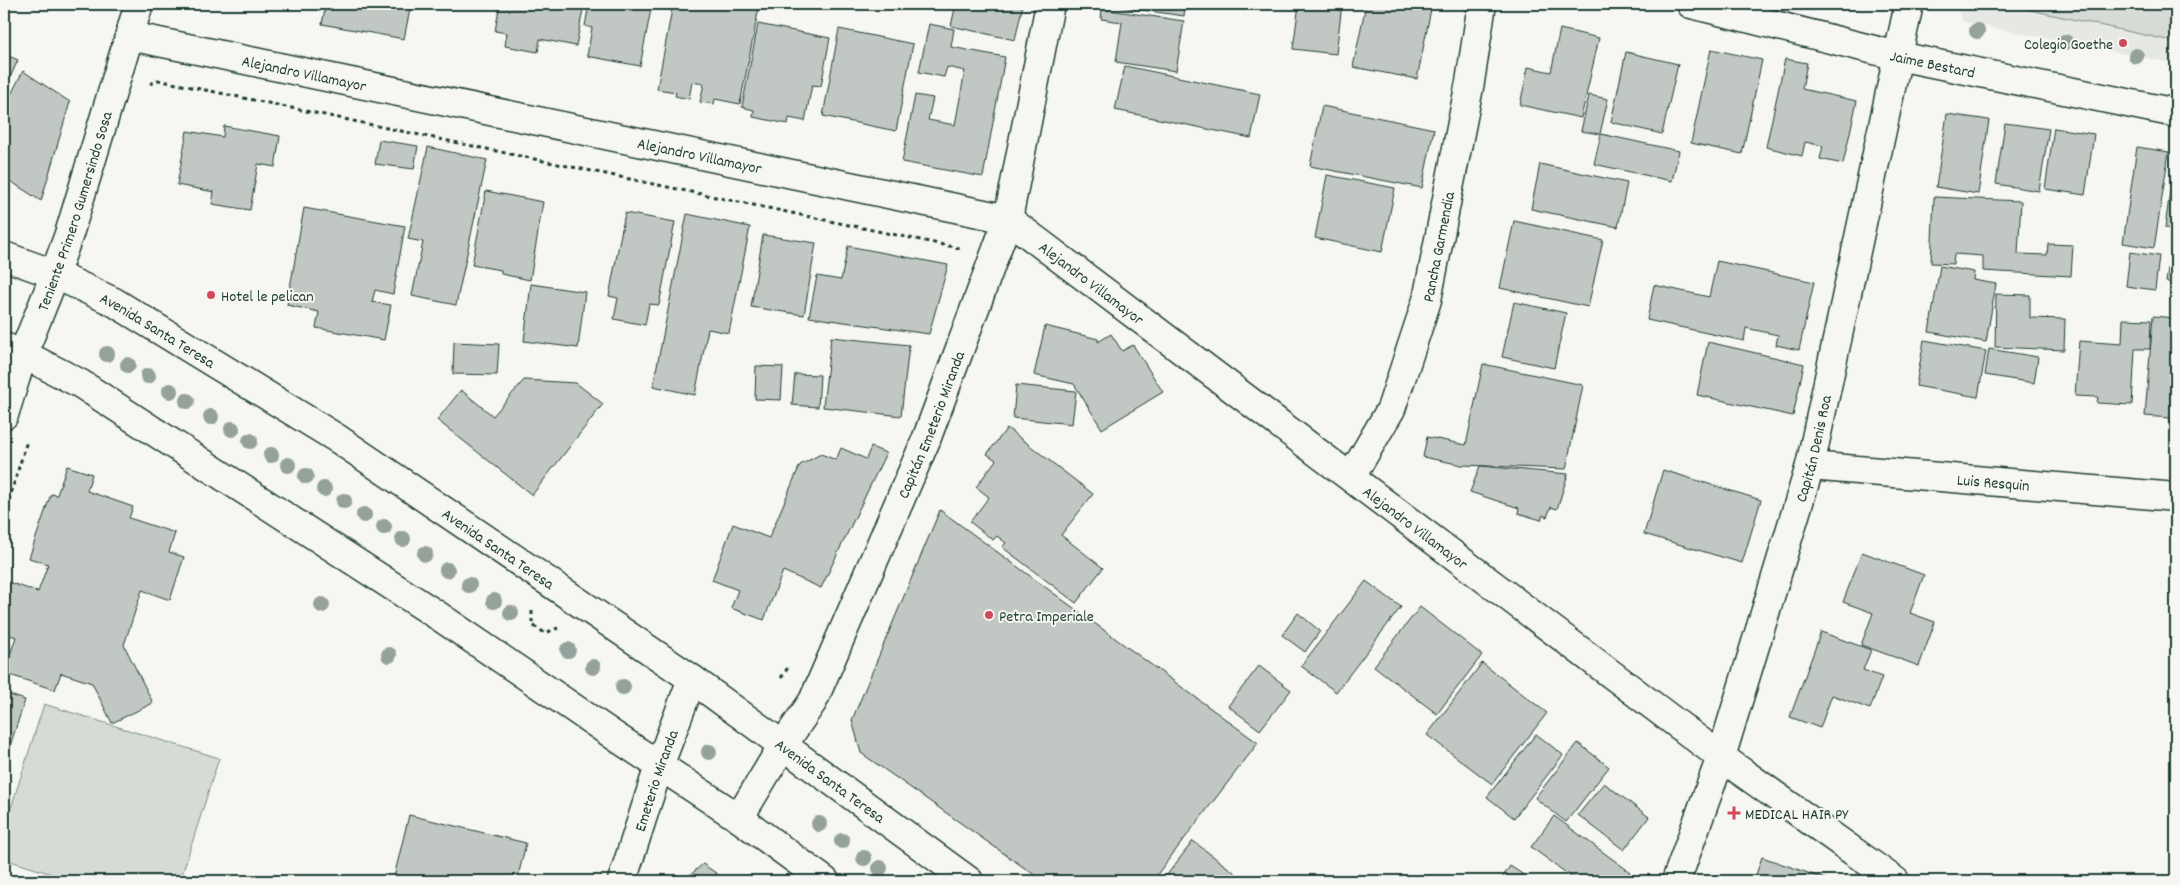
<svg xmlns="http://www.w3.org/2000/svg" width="2180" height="885" viewBox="0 0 2180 885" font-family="Dekko,sans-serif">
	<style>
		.built { fill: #e6e8e4 }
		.green { fill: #d6dbd6; stroke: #7a8c85 }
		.building { fill: #c1c8c3; stroke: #1f3d34 }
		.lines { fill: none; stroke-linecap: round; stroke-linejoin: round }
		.street-casing { stroke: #1f3d34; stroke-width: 31 }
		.secondary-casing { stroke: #1f3d34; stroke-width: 31 }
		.primary-casing { stroke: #1f3d34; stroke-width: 31 }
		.path { stroke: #1f3d34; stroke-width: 3; stroke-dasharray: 4 4; stroke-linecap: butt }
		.street { stroke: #f6f6f2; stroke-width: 28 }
		.secondary { stroke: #f6f6f2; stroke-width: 28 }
		.primary { stroke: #f6f6f2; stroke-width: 28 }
		.tree { fill: #94a29b }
		.poi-dot { fill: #d1495b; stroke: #f6f6f2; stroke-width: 2 }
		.labels { text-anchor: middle; stroke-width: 4; stroke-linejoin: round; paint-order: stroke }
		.poi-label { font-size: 16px; fill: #1f3d34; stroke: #f6f6f2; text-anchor: start }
		.street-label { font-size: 16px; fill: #1f3d34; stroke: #f6f6f2 }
	</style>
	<rect width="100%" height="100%" fill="#f6f6f2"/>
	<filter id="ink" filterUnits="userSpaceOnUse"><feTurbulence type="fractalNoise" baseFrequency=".02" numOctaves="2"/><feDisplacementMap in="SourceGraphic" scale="10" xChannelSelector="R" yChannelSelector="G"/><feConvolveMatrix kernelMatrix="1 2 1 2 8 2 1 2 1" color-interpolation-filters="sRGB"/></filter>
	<g filter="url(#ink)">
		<path class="built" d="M1957 4H2176V64L1964 22 1956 9Z"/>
		<g class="green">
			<path d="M2003 4H2176V42Z"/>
			<path d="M44 704 219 758 180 881H74L4 859V830Z"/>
		</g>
		<g class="building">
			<path d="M326 4H411L404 39 322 24Z"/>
			<path d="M500 4H584L576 46 540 39 538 52 505 46 507 33 495 31Z"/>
			<path d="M589 4H652L640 66 587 56 592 28 585 26Z"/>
			<path d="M673 4H742L759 7 740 104 715 99 714 104 700 102 704 84 692 82 689 99 675 96 676 92 657 89Z"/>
			<path d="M956 4H1023L1015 40 951 26Z"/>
			<path d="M1121 4H1185L1184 16 1121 7Z"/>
			<path d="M1299 4H1342L1336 54 1293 49Z"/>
			<path d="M1366 4H1432L1417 79 1353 67Z"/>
			<path d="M1102 9 1184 21 1176 71 1116 62 1122 22 1101 19Z"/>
			<path d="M758 24 830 38 821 86 812 85 805 121 789 118 788 124 753 117 754 110 742 107Z"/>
			<path d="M929 24 954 29 951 47 1005 57 983 177 902 162 915 95 933 98 928 120 955 125 965 71 947 67 944 77 919 72Z"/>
			<path d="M839 29 913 44 896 131 823 116Z"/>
			<path d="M1560 29 1599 38 1581 118 1520 105 1528 67 1551 72Z"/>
			<path d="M1711 49 1762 60 1742 154 1691 143Z"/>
			<path d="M1626 52 1678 64 1662 134 1611 122Z"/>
			<path d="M4 54 18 60 4 91Z"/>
			<path d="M1785 59 1807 63 1802 89 1857 101 1843 164 1820 159 1823 146 1805 142 1802 156 1766 147Z"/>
			<path d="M1125 66 1260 94 1251 138 1115 110Z"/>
			<path d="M23 71 70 102 41 201 4 177V108Z"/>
			<path d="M1589 95 1608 99 1600 134 1581 131Z"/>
			<path d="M1322 106 1434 129 1422 188 1310 166Z"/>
			<path d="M1947 114 1989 120 1978 194 1936 187Z"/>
			<path d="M2005 123 2049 129 2039 191 1996 184Z"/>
			<path d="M224 126 280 136 275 167 258 164 250 210 212 204 214 192 177 185 187 131 223 137Z"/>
			<path d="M2054 128 2094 134 2085 195 2045 189Z"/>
			<path d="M1601 134 1679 151 1672 181 1594 164Z"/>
			<path d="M379 140 418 146 414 169 375 164Z"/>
			<path d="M428 147 487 160 456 305 412 296 423 242 408 239Z"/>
			<path d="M2137 147 2169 152 2154 248 2123 243Z"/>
			<path d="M1540 164 1627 183 1618 227 1531 209Z"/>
			<path d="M1327 175 1395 188 1382 252 1315 238Z"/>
			<path d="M2171 183 2176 184V284L2166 282 2174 229 2165 228Z"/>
			<path d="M486 191 543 202 530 280 501 274V270L472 265Z"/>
			<path d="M1934 197 2021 201 2018 254 2047 255 2048 244 2073 245 2071 276 1983 271V256L1954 254 1953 264 1931 263Z"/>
			<path d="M304 208 405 226 393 294 375 290 372 302 391 305 384 340 316 328 319 312 287 305Z"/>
			<path d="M625 213 675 222 659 305 649 304 645 325 614 319 618 298 609 296Z"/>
			<path d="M687 214 750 227 729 333 708 329 695 395 653 386Z"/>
			<path d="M1514 221 1603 240 1588 307 1500 288Z"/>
			<path d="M763 235 816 243 804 315 751 307Z"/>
			<path d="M848 246 948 265 929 334 809 317 817 276 841 280Z"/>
			<path d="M2130 252 2159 256 2155 290 2126 286Z"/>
			<path d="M1717 261 1814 282 1799 350 1776 345 1778 335 1746 328 1744 341 1647 320 1654 285 1709 297Z"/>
			<path d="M1940 266 1974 272 1973 280 1996 284 1986 342 1929 332Z"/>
			<path d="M531 284 585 292 578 348 524 341Z"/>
			<path d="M1996 294 2030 295V318L2065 319 2064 350 1995 347Z"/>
			<path d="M1514 302 1566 313 1554 368 1502 357Z"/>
			<path d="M2153 316 2176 318V425H2170V418L2145 416Z"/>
			<path d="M2123 319 2151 320 2150 349H2135L2132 405 2097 403 2098 397 2075 396 2079 341 2122 344Z"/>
			<path d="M1045 326 1098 339V342L1111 334 1122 351 1133 345 1163 392 1102 429 1074 384 1034 375Z"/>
			<path d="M831 337 909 345 901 416 823 407Z"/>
			<path d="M1924 340 1986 351 1978 397 1916 386Z"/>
			<path d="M454 342 499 344 497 375 453 374Z"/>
			<path d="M1708 342 1804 364 1793 416 1697 395Z"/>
			<path d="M1989 349 2038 357 2034 383 1985 375Z"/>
			<path d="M1483 364 1583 385 1566 469 1462 465 1423 457 1427 437 1466 445Z"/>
			<path d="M756 366 783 367 781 400 755 399Z"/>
			<path d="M795 374 820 375 818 407 792 405Z"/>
			<path d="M524 380 576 383 603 404 532 495 437 420 461 390 493 416Z"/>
			<path d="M1016 385 1076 391 1072 424 1013 418Z"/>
			<path d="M1007 428 1093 494 1061 535 1103 568 1076 603 1002 547 1006 543 997 536 993 540 970 522 989 497 976 487 996 460 987 454Z"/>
			<path d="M871 447 886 453 821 588 783 571 764 620 731 608 738 590 712 580 733 524 769 538 800 465 821 454 836 460 841 448 866 459Z"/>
			<path d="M67 466 92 474 87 491 133 507 129 518 175 533 169 552 184 557 170 600 142 590 124 645 153 703 112 723 92 683 61 673 55 690 4 673 16 637 4 633V585L5 581 38 592 48 564 29 558 51 494 57 495Z"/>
			<path d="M1480 466 1568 474 1557 509 1551 507 1547 517 1543 515 1541 520 1518 513 1519 508 1470 492Z"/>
			<path d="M1663 470 1761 500 1742 563 1644 534Z"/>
			<path d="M940 510 1258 743 1152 881H1043L861 753 852 720Z"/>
			<path d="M1862 552 1924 575 1910 613 1935 622 1919 666 1861 645 1873 613 1843 602Z"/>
			<path d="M1366 581 1401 607 1336 692 1301 666Z"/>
			<path d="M1420 607 1482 655 1437 714 1374 666Z"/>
			<path d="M1298 613 1320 631 1305 652 1282 635Z"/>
			<path d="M1821 632 1871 650 1863 670 1882 677 1870 709 1832 695 1820 728 1790 717Z"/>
			<path d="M1482 663 1547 713 1492 784 1427 735Z"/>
			<path d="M1259 666 1291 690 1260 730 1228 706Z"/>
			<path d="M4 693 25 700 6 758H4Z"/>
			<path d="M1536 734 1563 755 1514 818 1487 797Z"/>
			<path d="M1578 743 1609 767 1566 822 1535 798Z"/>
			<path d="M1604 783 1649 817 1624 850 1578 815Z"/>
			<path d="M409 815 526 843 517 881H393Z"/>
			<path d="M1554 816 1630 872 1623 881H1577L1531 847Z"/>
			<path d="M1193 841 1239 876 1235 881 1163 880Z"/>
			<path d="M1762 857 1831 881H1754Z"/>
			<path d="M703 864 727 881H683Z"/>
			<path d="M1510 866 1533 881H1500Z"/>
		</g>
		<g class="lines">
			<g class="street-casing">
				<g id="street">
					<path id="s1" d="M1691 4 1898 56 2176 113"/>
					<path id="s2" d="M130 36 1008 219 1721 757 1895 881"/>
					<path id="s3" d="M4 415 23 354 48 292 69 234 139 4"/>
					<path id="s4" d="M1810 466 2176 497"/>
					<path id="s5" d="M1351 477 1391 409 1427 300 1470 82 1482 4"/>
					<path id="s6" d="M739 818 783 745 813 701 926 440 1008 219 1050 4"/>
					<path id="s7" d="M622 881 659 766 692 679"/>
				</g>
			</g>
			<g class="secondary-casing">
				<g id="secondary">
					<path id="s8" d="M1676 881 1721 757 1810 466 1909 4"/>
				</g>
			</g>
			<g class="primary-casing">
				<g id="primary">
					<path id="s9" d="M4 256 54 274 114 302 338 439 692 679 969 881"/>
					<path d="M4 347 23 354 81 384 440 617 616 737 739 818 825 881"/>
				</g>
			</g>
			<g class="path">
				<path d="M150 84 158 80 963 249"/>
				<path d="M4 516 27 441"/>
				<path d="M532 611V625L545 633 558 628"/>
				<path d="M781 678 789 666"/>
			</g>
			<use href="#street" class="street"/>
			<use href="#secondary" class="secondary"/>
			<use href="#primary" class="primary"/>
		</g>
		<g class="tree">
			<circle cx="1977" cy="31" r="8"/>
			<circle cx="2065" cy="42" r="8"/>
			<circle cx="2136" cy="56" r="8"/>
			<circle cx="107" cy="354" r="8"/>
			<circle cx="128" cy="365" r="8"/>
			<circle cx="148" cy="376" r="8"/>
			<circle cx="170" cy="391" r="8"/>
			<circle cx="187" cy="401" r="8"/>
			<circle cx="211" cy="417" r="8"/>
			<circle cx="232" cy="429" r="8"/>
			<circle cx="250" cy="441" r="8"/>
			<circle cx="271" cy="455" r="8"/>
			<circle cx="288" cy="465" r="8"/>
			<circle cx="306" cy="476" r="8"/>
			<circle cx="324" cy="489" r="8"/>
			<circle cx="344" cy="501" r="8"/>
			<circle cx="364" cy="515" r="8"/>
			<circle cx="384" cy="527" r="8"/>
			<circle cx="403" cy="539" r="8"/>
			<circle cx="425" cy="554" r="8"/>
			<circle cx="447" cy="570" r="8"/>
			<circle cx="469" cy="585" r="8"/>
			<circle cx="494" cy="601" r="8"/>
			<circle cx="322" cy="605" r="8"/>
			<circle cx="511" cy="613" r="8"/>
			<circle cx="568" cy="650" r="8"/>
			<circle cx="389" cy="655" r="8"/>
			<circle cx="593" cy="667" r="8"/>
			<circle cx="623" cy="687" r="8"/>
			<circle cx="709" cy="752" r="8"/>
			<circle cx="819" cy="824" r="8"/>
			<circle cx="842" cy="841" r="8"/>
			<circle cx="864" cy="858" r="8"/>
			<circle cx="880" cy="868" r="8"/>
		</g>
	</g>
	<g class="poi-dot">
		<circle cx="2123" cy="43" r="5"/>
		<circle cx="211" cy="295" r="5"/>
		<circle cx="989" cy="615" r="5"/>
		<path d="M1731.5 805.5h5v5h5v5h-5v5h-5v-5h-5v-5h5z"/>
	</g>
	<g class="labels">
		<g class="poi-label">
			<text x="2113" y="49" text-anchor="end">Colegio Goethe</text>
			<text x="221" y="301">Hotel le pelican</text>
			<text x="999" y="621">Petra Imperiale</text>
			<text x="1745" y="819">MEDICAL HAIR PY</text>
		</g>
		<g class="street-label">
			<text dy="6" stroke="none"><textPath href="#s1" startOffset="249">Jaime Bestard</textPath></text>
			<text dy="6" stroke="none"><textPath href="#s2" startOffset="178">Alejandro Villamayor</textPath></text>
			<text dy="6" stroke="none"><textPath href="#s2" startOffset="582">Alejandro Villamayor</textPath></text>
			<text dy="6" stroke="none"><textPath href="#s3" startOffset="216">Teniente Primero Gumersindo Sosa</textPath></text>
			<text dy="6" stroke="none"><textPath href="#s5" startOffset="248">Pancha Garmendia</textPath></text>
			<text dy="6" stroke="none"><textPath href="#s2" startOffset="1002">Alejandro Villamayor</textPath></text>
			<text dy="6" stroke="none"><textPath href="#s9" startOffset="171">Avenida Santa Teresa</textPath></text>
			<text dy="6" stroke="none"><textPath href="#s6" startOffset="439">Capitán Emeterio Miranda</textPath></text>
			<text dy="6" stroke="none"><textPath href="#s8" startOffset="454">Capitán Denis Roa</textPath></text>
			<text dy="6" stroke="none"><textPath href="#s4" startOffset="184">Luis Resquin</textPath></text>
			<text dy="6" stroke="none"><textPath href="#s2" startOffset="1408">Alejandro Villamayor</textPath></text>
			<text dy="6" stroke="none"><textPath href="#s9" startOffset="576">Avenida Santa Teresa</textPath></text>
			<text dy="6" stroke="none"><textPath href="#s7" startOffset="106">Emeterio Miranda</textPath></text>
			<text dy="6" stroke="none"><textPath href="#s9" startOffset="981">Avenida Santa Teresa</textPath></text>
		</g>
	</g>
	<rect width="2180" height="885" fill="none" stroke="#f6f6f2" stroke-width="20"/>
	<rect x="10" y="10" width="2160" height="865" fill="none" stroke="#1f3d34" stroke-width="2" filter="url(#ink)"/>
</svg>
